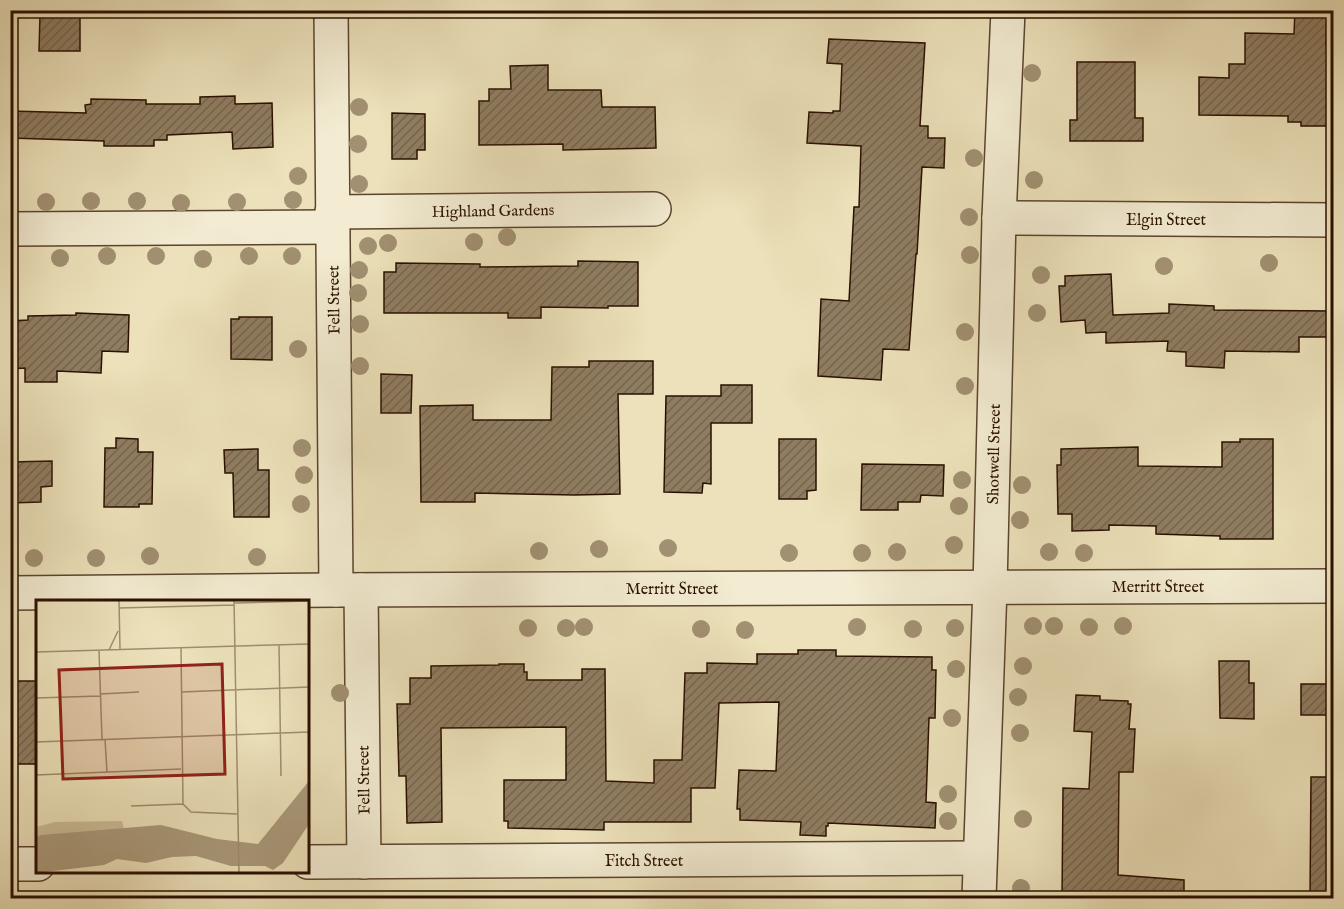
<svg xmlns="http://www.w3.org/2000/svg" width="1344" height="909" viewBox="0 0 1344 909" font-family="'IM FELL English',serif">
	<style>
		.building { fill: url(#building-hatch); stroke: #2b1000; stroke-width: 1.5 }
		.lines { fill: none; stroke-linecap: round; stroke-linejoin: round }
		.minor-casing { stroke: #5b442e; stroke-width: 36 }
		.minor { stroke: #f3ecd2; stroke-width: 33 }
		.tree { fill: #a19071 }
		.labels { text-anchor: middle; stroke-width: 6; stroke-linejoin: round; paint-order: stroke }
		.street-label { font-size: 16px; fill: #2b1000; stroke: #f3ecd2 }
		.inset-road { fill: none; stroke: #9f8d70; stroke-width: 1.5 }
		.view { fill: #8f2418; fill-opacity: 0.15; stroke: #8f2418; stroke-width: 3 }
		.inset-edge { fill: none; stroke: #2b1000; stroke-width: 3 }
	</style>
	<defs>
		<pattern id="building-hatch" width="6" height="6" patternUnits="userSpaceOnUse" patternTransform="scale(1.5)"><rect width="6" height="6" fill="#8f7d61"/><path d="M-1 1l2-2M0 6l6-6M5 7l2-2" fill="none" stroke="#75654e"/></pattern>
	</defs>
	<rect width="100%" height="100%" fill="#ece1ba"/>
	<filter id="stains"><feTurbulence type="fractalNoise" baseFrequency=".00333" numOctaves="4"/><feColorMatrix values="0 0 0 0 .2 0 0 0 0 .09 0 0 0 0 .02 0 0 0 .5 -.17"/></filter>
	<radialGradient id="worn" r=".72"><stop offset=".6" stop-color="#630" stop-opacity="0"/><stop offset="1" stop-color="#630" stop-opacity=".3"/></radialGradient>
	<g class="building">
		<path d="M1295 10H1327L1326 45H1334V126H1301V122H1288V116L1199 115V77L1229 78V64H1245V33L1294 34Z"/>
		<path d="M40 15H80V51H39Z"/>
		<path d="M829 39 925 43 920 126H928V138H945L944 168 922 167 917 254H916L909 350 883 349 881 380 818 376 821 299 849 301 854 207H859L861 146 807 143 809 112 833 113V111H840L842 64 827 63Z"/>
		<path d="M1077 62H1135V118H1143V141H1070V120H1077Z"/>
		<path d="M548 65V90H601L602 107H655L656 148 563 150V144L479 145V101H489V89H511L510 66Z"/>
		<path d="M235 96V104L272 103 273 147 233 149 232 132 167 135V140H154V146H104V141L10 138V111L86 113 85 105 91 104V99L146 100V104H200V97Z"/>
		<path d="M392 113 425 114V150H417V159H392Z"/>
		<path d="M578 261 638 262V306H608V308L541 307V318H508V313H384V272H396V263L480 264V267L578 266Z"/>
		<path d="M1111 274 1113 315 1169 313V304L1214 306V310L1334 311V337H1299V352L1225 351 1224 368 1186 366V352L1167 351 1168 341 1106 343V332L1086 333 1085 320 1061 322 1059 286H1065V276Z"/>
		<path d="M76 313 129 315 128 352 102 351 101 373 57 371V382H25V368L10 369V321L28 320V316L76 315Z"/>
		<path d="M239 317H272V360L231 359V319H239Z"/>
		<path d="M589 361H653V394H618L620 494 575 495 475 493V502H421L420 406 473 405V420H551L552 367H589Z"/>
		<path d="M381 374 412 375 411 413H381Z"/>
		<path d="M721 385H752V423H711V484L703 483 702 493 664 492 666 396H721Z"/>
		<path d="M116 438 138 439V452H153L152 504H139V507H104L105 448H116Z"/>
		<path d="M779 439H816V490L807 491V499H779Z"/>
		<path d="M1240 439H1273V539H1220V536L1156 534V526L1109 525V530L1072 531V514H1058L1057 465H1061V449L1138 447V466L1222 467V442H1240Z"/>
		<path d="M258 449V470H269V517H234L233 473H225L224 450Z"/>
		<path d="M52 461V486L41 487V502L10 503V462Z"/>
		<path d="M862 464 944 465 943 496 921 495 920 502H898V510H861Z"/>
		<path d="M798 650H836V656L932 657V670H936L935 718H929L926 802 936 803 935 828 828 823V826H826V836L800 835 801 822 740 820V809H737L739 770 776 771 779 702 719 703 715 788H691V822H604V830L508 828V821H504V780H566V727L441 728 442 822 407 823 406 776H399L397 704H410V678H431V666L499 665V664H524V672H527V680H582V669H605L606 781 654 783V760H682L685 673H707V663L757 664V654H798Z"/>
		<path d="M1219 661H1249V683H1254V719L1220 718Z"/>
		<rect x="11" y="681" width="27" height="83"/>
		<rect x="1301" y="684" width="33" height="31"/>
		<path d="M1076 695 1100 696V700L1128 701V704H1131L1129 729H1135L1133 772H1119L1118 875 1184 880V898H1062L1063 788 1089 789 1092 732 1074 731Z"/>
		<path d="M1311 777H1334V898H1310Z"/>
	</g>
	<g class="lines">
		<g class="minor-casing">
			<g id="minor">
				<path d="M331 10 336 590"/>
				<path d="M332 212 654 209"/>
				<path d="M999 218 1334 220"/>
				<path d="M10 229 332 227"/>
				<path d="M361 590 364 862"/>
				<path d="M10 593 336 590 1334 586"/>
				<path d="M308 862 980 858"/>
				<path d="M10 864H38"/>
				<path d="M979 898 990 587 999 218 1008 10"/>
			</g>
		</g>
		<use href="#minor" class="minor"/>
	</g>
	<g class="tree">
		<circle cx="1032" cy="73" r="9"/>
		<circle cx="359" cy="107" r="9"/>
		<circle cx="358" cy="144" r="9"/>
		<circle cx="974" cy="158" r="9"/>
		<circle cx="298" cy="176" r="9"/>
		<circle cx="1034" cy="180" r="9"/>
		<circle cx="359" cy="184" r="9"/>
		<circle cx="293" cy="200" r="9"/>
		<circle cx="91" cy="201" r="9"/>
		<circle cx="137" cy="201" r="9"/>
		<circle cx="46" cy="202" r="9"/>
		<circle cx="237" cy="202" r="9"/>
		<circle cx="181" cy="203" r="9"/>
		<circle cx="969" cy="217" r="9"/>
		<circle cx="507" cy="237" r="9"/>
		<circle cx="474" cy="242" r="9"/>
		<circle cx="388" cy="243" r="9"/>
		<circle cx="368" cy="246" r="9"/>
		<circle cx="970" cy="255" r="9"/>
		<circle cx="107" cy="256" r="9"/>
		<circle cx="156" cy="256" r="9"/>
		<circle cx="249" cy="256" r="9"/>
		<circle cx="292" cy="256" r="9"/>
		<circle cx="60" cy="258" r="9"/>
		<circle cx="203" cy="259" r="9"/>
		<circle cx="1269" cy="263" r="9"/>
		<circle cx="1164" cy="266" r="9"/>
		<circle cx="359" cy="270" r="9"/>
		<circle cx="1041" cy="275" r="9"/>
		<circle cx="358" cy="293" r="9"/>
		<circle cx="1037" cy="313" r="9"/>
		<circle cx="360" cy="324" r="9"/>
		<circle cx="965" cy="332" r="9"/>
		<circle cx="298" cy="349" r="9"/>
		<circle cx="360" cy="366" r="9"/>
		<circle cx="965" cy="386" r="9"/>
		<circle cx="302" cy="448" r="9"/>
		<circle cx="304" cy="475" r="9"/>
		<circle cx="962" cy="480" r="9"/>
		<circle cx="1022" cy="485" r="9"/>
		<circle cx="301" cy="504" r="9"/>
		<circle cx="959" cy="506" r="9"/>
		<circle cx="1020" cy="520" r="9"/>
		<circle cx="954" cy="545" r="9"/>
		<circle cx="668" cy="548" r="9"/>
		<circle cx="599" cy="549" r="9"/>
		<circle cx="539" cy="551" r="9"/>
		<circle cx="897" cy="552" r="9"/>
		<circle cx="1049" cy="552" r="9"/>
		<circle cx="789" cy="553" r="9"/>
		<circle cx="862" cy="553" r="9"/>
		<circle cx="1084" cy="553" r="9"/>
		<circle cx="150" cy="556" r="9"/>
		<circle cx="257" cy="557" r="9"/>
		<circle cx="34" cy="558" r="9"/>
		<circle cx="96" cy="558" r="9"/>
		<circle cx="1033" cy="626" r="9"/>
		<circle cx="1054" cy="626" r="9"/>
		<circle cx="1123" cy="626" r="9"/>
		<circle cx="584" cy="627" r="9"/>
		<circle cx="857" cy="627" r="9"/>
		<circle cx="1089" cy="627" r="9"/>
		<circle cx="528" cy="628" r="9"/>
		<circle cx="566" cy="628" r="9"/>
		<circle cx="955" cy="628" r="9"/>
		<circle cx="701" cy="629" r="9"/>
		<circle cx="913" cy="629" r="9"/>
		<circle cx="745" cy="630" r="9"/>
		<circle cx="1023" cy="666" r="9"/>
		<circle cx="956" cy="669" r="9"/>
		<circle cx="340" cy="693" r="9"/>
		<circle cx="1018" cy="697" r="9"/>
		<circle cx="952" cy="718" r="9"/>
		<circle cx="1020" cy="733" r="9"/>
		<circle cx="948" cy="794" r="9"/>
		<circle cx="1023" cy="819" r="9"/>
		<circle cx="948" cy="821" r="9"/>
		<circle cx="1021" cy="888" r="9"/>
	</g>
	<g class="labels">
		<g class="street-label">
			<text transform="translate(493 210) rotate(-1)" y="6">Highland Gardens</text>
			<text x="1166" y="225">Elgin Street</text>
			<text transform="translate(333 300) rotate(-91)" y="6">Fell Street</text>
			<text transform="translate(993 454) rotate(-89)" y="6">Shotwell Street</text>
			<text x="1158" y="592">Merritt Street</text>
			<text x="672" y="594">Merritt Street</text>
			<text transform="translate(363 780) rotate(-91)" y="6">Fell Street</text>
			<text x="644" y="866">Fitch Street</text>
		</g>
	</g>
	<g transform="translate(36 600)">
		<rect width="273" height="273" fill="#ece1ba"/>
		<path d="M86 221 88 229 0 237V227L19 222Z" fill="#cbbd9a"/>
		<path d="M273 181V224L247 263 237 270 229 266H195L160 256 136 257 110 263 81 259 68 265 0 273V237L5 235 125 225 181 239 222 244Z" fill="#aa9a7b"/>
		<path class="inset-road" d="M83 0 84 50M198 0 203 273M198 3 273 1M83 8 198 5M243 45 245 176M145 48 147 204M73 50 82 31M63 51 66 139M0 52 273 44M145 92 273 87M64 94 103 92M0 98 64 96M69 139 71 172M0 142 273 132M0 175 145 169M95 206 147 204 155 212 201 214"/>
		<path class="view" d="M186 64 189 174 27 179 23 70Z"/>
		<rect width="273" height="273" class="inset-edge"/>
	</g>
	<rect width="1344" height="909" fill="none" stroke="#ece1ba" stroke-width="36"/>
	<rect x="12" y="12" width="1320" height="885" fill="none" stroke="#2b1000" stroke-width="3"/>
	<rect x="18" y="18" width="1308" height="873" fill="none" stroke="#2b1000" stroke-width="1.5"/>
	<rect width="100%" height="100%" filter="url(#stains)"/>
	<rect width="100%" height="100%" fill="url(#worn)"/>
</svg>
